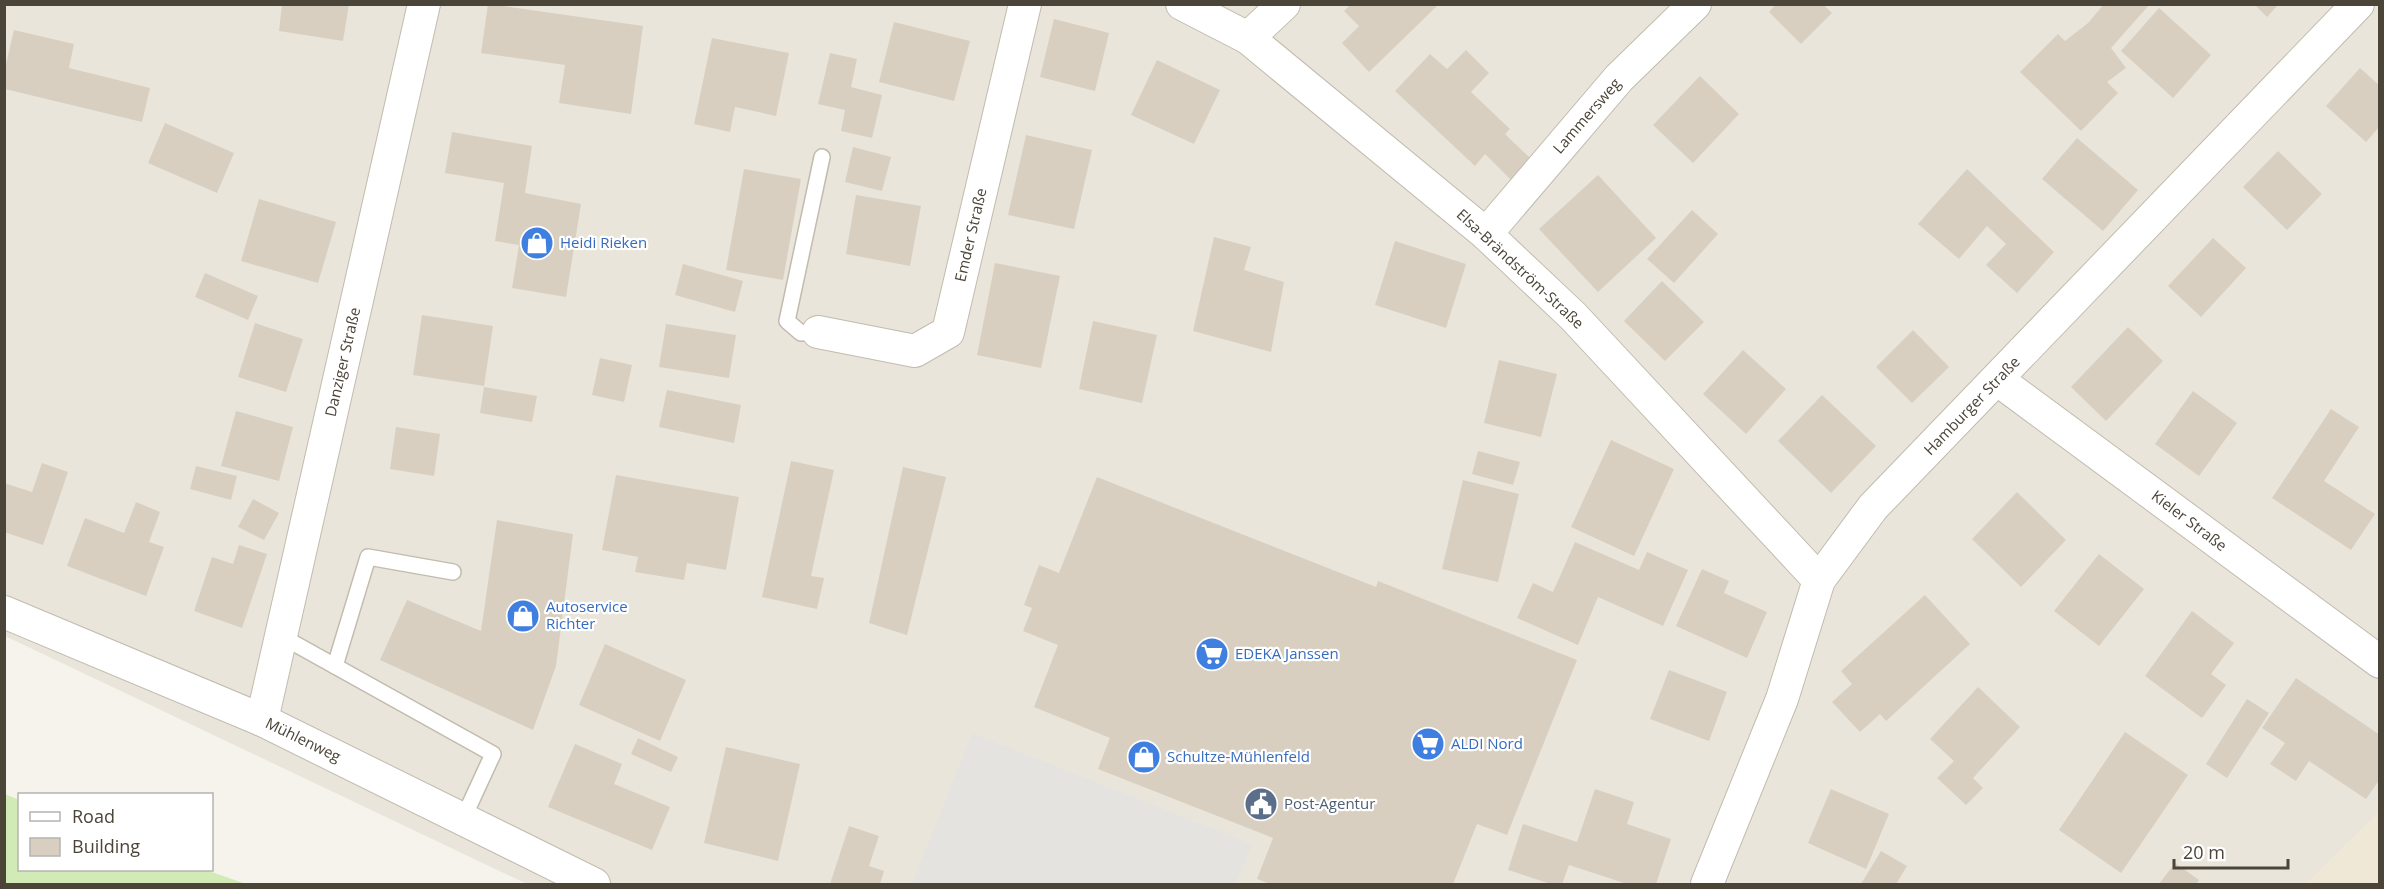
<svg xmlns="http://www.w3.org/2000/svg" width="2384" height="889" viewBox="0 0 2384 889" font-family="'Open Sans',sans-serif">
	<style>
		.residential { fill: #eae5da }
		.education { fill: #efe8d6 }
		.green { fill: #d2eab5 }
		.parking { fill: #e5e3e0 }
		.building { fill: #d8cfc1 }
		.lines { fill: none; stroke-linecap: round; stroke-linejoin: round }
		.lane-casing { stroke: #c2bbae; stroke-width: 18 }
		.street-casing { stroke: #c2bbae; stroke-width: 34 }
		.lane { stroke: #fff; stroke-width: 15 }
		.street { stroke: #fff; stroke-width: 32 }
		.labels { text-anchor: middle; stroke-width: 4.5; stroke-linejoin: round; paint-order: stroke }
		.street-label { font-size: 15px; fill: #4b4439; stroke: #fff }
		.shop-label { font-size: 15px; fill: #366cbe; stroke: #fff; text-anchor: start }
		.service-label { font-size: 15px; fill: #4e5e75; stroke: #fff; text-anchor: start }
	</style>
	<rect width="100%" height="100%" fill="#f6f3ec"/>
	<path class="residential" d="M5 5H2379V884H527L5 636Z"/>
	<path class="education" d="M2379 812V884H2305Z"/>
	<path class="green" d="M5 794 19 800 20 870H206L246 884H5Z"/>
	<path class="parking" d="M972 733 1252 844 1236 884H912Z"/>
	<g class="building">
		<path d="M282 4H349L343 41 279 31Z"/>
		<path d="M488 4 643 26 631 114 559 103 565 65 481 53Z"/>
		<path d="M1351 4H1439L1369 72 1342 43 1359 26 1344 11Z"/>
		<path d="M1776 4H1823L1832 13 1801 44 1769 12Z"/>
		<path d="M2104 4H2150L2111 48 2126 68 2107 82 2118 93 2081 131 2020 72 2058 34 2065 41 2088 23Z"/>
		<path d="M2254 4H2279L2267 17Z"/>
		<path d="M2159 8 2211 55 2173 98 2121 51Z"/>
		<path d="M1054 19 1109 33 1095 91 1040 77Z"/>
		<path d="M894 22 970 41 954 101 879 82Z"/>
		<path d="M14 30 74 44 69 68 150 88 142 122 5 89V68Z"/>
		<path d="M712 38 789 53 776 116 735 107 730 132 694 124Z"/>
		<path d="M1466 50 1489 73 1471 92 1510 129 1505 134 1531 159 1511 180 1485 154 1475 166 1395 91 1430 54 1447 69Z"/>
		<path d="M830 53 857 59 851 87 882 95 872 138 841 131 845 110 818 104Z"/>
		<path d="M1157 60 1220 90 1194 144 1131 115Z"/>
		<path d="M2360 68 2380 86V126L2366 142 2326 106Z"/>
		<path d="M1700 76 1739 114 1693 163 1653 125Z"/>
		<path d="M165 123 234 153 217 193 148 163Z"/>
		<path d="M452 132 532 146 525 193 581 204 566 297 512 288 519 245 495 241 504 183 445 173Z"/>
		<path d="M1026 135 1092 150 1074 229 1008 215Z"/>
		<path d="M2077 138 2138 190 2103 231 2042 179Z"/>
		<path d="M853 147 891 157 882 191 845 182Z"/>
		<path d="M2278 151 2322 194 2287 230 2243 187Z"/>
		<path d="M744 169 801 179 783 280 726 270Z"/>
		<path d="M1967 169 2054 252 2017 293 1986 265 2006 244 1987 226 1959 259 1918 224Z"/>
		<path d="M1598 175 1656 238 1598 292 1539 229Z"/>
		<path d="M856 195 921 206 910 266 846 254Z"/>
		<path d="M259 199 336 222 318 283 241 261Z"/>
		<path d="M1692 210 1718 234 1674 283 1647 259Z"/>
		<path d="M1214 237 1251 247 1244 270 1284 282 1271 352 1193 331Z"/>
		<path d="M2213 238 2246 268 2201 317 2168 286Z"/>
		<path d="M1395 241 1466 264 1446 328 1375 305Z"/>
		<path d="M995 263 1060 276 1041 368 977 355Z"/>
		<path d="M683 264 743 281 735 312 675 295Z"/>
		<path d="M205 273 258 296 248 320 195 297Z"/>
		<path d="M1662 281 1704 322 1665 361 1624 321Z"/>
		<path d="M422 315 493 326 484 386 413 375Z"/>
		<path d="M1093 321 1157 335 1142 403 1079 389Z"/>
		<path d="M255 323 303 339 286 392 238 377Z"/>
		<path d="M666 324 736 335 729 378 659 367Z"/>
		<path d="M2128 327 2163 361 2106 421 2071 387Z"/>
		<path d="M1913 330 1949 367 1912 403 1876 367Z"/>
		<path d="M1743 350 1786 389 1746 434 1703 394Z"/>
		<path d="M600 358 632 365 624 402 592 395Z"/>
		<path d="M1499 360 1557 374 1541 437 1484 423Z"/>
		<path d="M484 387 537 396 532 422 480 413Z"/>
		<path d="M667 390 741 405 734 443 659 427Z"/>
		<path d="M2193 391 2237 423 2199 476 2155 444Z"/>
		<path d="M1822 395 1876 446 1831 493 1778 441Z"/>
		<path d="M2331 409 2359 427 2324 481 2375 514 2351 550 2272 498Z"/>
		<path d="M236 411 293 427 279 481 221 466Z"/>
		<path d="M396 427 440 434 434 476 390 469Z"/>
		<path d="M1611 440 1674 469 1634 556 1571 527Z"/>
		<path d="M1478 451 1520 462 1513 485 1472 474Z"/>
		<path d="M791 461 834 470 811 576 824 578 817 609 762 597Z"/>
		<path d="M42 463 68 472 43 545 4 532V483L32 492Z"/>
		<path d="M196 466 237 476 231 500 190 489Z"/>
		<path d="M903 467 946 477 907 635 869 623Z"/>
		<path d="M616 475 739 497 726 570 687 563 684 580 635 572 638 557 602 550Z"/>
		<path d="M1097 477 1376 587 1378 581 1577 660 1507 835 1477 824 1453 884H1270L1257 879 1273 838 1098 769 1110 738 1034 707 1058 645 1023 631 1032 608 1024 605 1039 565 1059 573Z"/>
		<path d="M1463 480 1519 494 1498 582 1442 569Z"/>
		<path d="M2017 492 2066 540 2021 587 1972 539Z"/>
		<path d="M253 499 279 513 264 540 238 527Z"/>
		<path d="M136 502 160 512 149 542 164 547 146 596 67 566 85 518 124 533Z"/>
		<path d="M497 520 573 534 556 666 533 730 380 660 407 600 481 631Z"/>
		<path d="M1575 542 1639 570 1647 552 1688 570 1663 626 1598 597 1578 645 1517 618 1533 583 1553 592Z"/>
		<path d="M239 545 267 554 242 628 194 611 212 557 233 564Z"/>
		<path d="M2099 554 2144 589 2099 646 2054 611Z"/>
		<path d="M1702 569 1729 581 1724 593 1767 612 1747 658 1676 626Z"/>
		<path d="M1925 595 1970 644 1886 721 1880 714 1860 732 1832 702 1852 684 1841 671Z"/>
		<path d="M2192 611 2234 643 2211 674 2226 685 2202 718 2145 676Z"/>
		<path d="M605 644 686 680 660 741 579 705Z"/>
		<path d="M1669 670 1727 692 1709 741 1650 719Z"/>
		<path d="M2296 678 2380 735V779L2366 799 2309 761 2296 781 2270 764 2285 743 2262 728Z"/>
		<path d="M1978 687 2020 727 1973 778 1983 788 1966 805 1937 778 1954 761 1930 739Z"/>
		<path d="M2247 699 2269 713 2227 778 2206 764Z"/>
		<path d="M2125 732 2188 775 2121 873 2059 830Z"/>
		<path d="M638 738 678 757 671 772 631 754Z"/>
		<path d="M575 744 622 764 614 784 670 807 652 850 548 807Z"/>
		<path d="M726 747 800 764 778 861 704 843Z"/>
		<path d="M1595 789 1634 802 1627 824 1671 839 1656 884H1627L1569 865 1562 884H1551L1508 870 1523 824 1577 842Z"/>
		<path d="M1831 789 1889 814 1866 869 1808 843Z"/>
		<path d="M849 826 879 836 869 866 884 871 880 884H830Z"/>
		<path d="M1881 851 1907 866 1896 884H1861Z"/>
		<path d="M2175 863 2199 880 2196 884H2159Z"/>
	</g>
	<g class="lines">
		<g class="lane-casing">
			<g id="lane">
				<path d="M818 332 801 333 787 321 822 157"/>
				<path d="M281 636 493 754 463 819"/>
				<path d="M335 666 368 557 453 572"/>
			</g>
		</g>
		<g class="street-casing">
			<g id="street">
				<path d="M1182 4 1248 38 1486 234 1573 316 1819 580"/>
				<path d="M1248 38 1284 4"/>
				<path d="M1486 234 1619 78 1695 4"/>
				<path d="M818 332 915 351 948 332 1025 4"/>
				<path d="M1998 380 2380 662"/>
				<path d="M4 612 262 720 594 884"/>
				<path d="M262 720 424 4"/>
				<path d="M1707 884 1782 699 1819 580 1873 507 2358 4"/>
			</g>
		</g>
		<use href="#lane" class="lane"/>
		<use href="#street" class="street"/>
	</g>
	<defs>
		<g id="shop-disc" transform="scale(1.725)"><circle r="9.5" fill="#3f7fe0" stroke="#fff"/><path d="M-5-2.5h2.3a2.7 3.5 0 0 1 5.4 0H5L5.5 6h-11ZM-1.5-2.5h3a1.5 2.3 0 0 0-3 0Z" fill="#fff"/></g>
		<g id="supermarket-disc" transform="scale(1.725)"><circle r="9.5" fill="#3f7fe0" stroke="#fff"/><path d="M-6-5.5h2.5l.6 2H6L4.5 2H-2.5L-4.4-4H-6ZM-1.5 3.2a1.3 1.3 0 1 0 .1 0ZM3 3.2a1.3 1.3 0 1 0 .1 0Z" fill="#fff"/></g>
		<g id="civic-disc" transform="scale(1.725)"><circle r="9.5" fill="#5c6f8a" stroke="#fff"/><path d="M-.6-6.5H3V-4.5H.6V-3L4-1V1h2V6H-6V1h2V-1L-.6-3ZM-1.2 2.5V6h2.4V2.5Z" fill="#fff"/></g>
	</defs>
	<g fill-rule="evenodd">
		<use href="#shop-disc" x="537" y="243"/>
		<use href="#shop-disc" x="523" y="616"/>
		<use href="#supermarket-disc" x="1212" y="654"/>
		<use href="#supermarket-disc" x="1428" y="744"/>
		<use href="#shop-disc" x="1144" y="757"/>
		<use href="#civic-disc" x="1261" y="804"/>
	</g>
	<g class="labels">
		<g class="street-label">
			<text transform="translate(1587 116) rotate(-49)" y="5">Lammersweg</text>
			<text transform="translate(971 235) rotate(-77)" y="5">Emder Straße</text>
			<text transform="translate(1520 269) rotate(43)" y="5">Elsa-Brändström-Straße</text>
			<text transform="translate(343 362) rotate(-77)" y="5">Danziger Straße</text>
			<text transform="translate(1972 406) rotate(-46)" y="5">Hamburger Straße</text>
			<text transform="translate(2189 521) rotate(37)" y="5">Kieler Straße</text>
			<text transform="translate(303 740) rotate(26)" y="5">Mühlenweg</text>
		</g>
		<g class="shop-label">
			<text x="560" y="248">Heidi Rieken</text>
			<text x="546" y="612">Autoservice<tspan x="546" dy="17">Richter</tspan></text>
			<text x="1235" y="659">EDEKA Janssen</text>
			<text x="1451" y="749">ALDI Nord</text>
			<text x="1167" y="762">Schultze-Mühlenfeld</text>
		</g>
		<g class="service-label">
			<text x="1284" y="809">Post-Agentur</text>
		</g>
	</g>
	<rect width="2384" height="889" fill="none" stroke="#4b4439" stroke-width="12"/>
	<rect x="18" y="793" width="195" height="78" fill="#ffffff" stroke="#b7b4b0" stroke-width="1.5"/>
	<rect x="30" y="812" width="30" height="9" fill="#ffffff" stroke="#b7b4b0" stroke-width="1.5"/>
	<text x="72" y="823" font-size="18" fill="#4b4439">Road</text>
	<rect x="30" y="838" width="30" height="18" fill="#d8cfc1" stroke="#b7b4b0" stroke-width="1.5"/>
	<text x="72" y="853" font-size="18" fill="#4b4439">Building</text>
	<path d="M2174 859v9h114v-9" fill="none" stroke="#4b4439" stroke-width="3"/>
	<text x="2183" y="859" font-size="18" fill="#4b4439" stroke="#ffffff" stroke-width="4.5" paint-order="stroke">20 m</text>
</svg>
